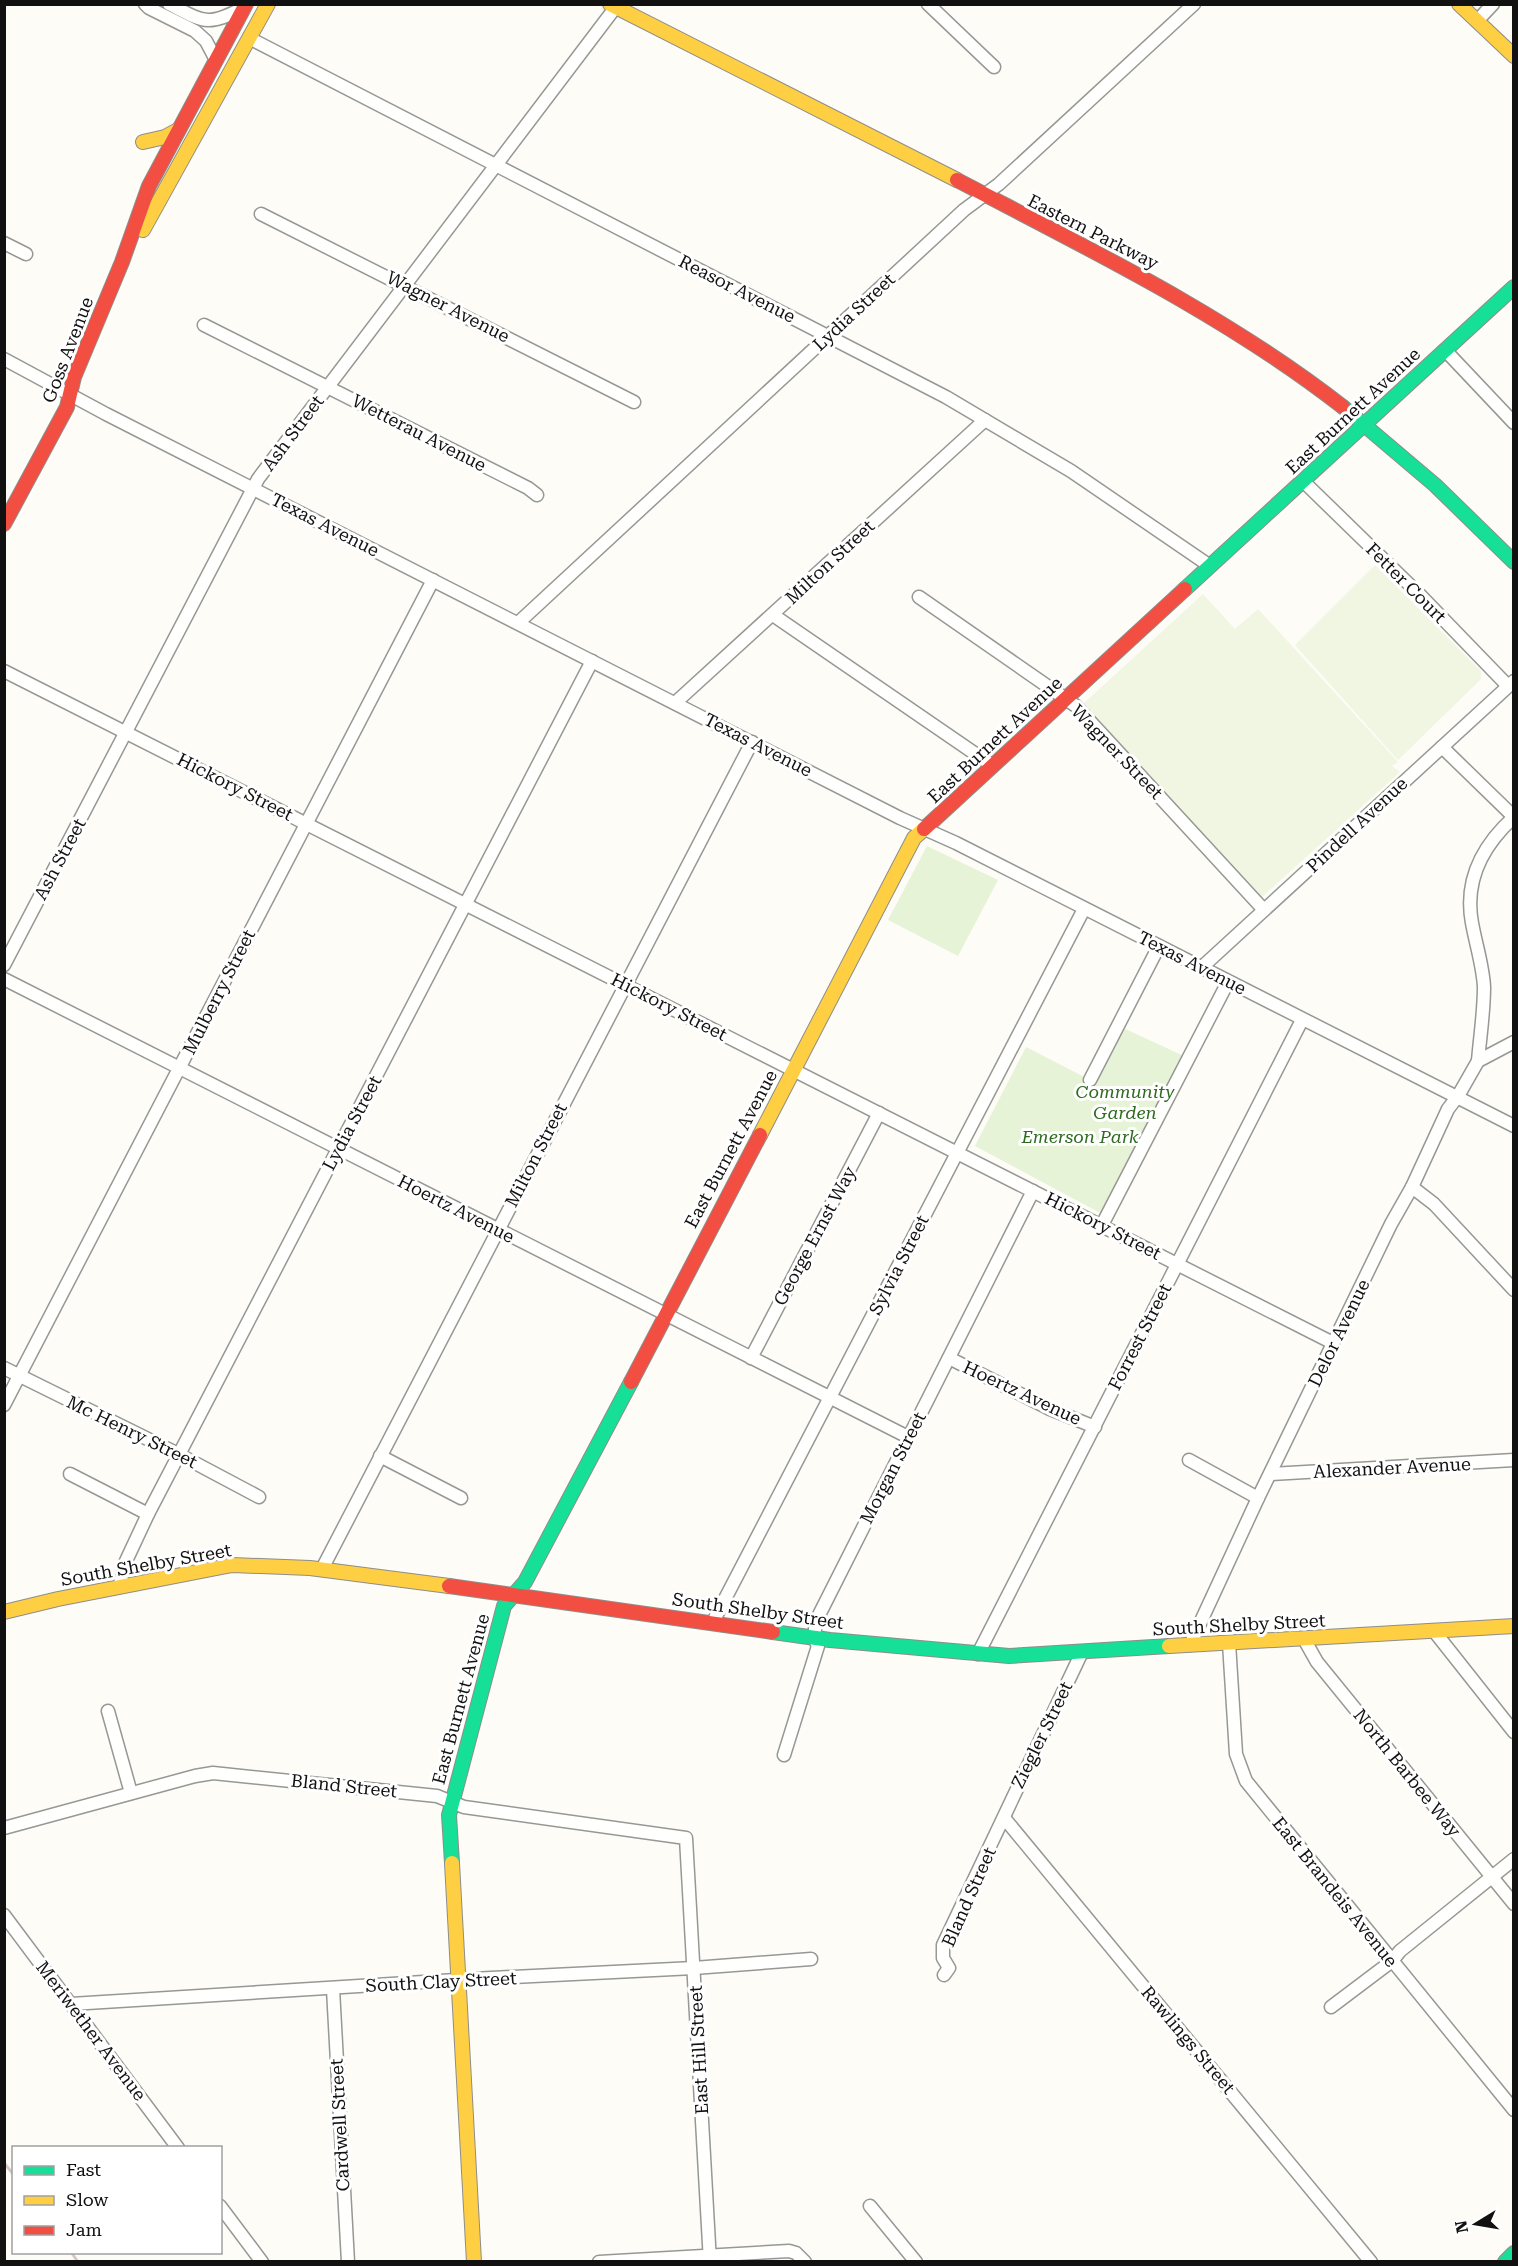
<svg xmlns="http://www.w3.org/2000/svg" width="1518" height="2266" viewBox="0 0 1518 2266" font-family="'Roboto Serif',serif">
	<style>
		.green { fill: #e7f3d7 }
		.pitch { fill: #f0f6e1 }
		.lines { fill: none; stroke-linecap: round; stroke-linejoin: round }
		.street-casing { stroke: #979795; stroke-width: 15 }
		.fast-casing { stroke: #8e8d8b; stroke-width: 16 }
		.slow-casing { stroke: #8e8d8b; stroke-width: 16 }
		.jam-casing { stroke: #8e8d8b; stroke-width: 16 }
		.street { stroke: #fffffe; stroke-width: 12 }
		.fast { stroke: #16e098; stroke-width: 14 }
		.slow { stroke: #ffcf43; stroke-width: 14 }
		.jam { stroke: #f24e42; stroke-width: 14 }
		.rail { stroke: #d9c6c7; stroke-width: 3 }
		.labels { text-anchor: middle; stroke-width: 6; stroke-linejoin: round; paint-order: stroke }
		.street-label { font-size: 18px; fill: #111; stroke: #fff }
		.park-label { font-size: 18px; font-style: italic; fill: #2f6b1f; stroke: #fff }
	</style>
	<rect width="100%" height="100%" fill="#fdfcf7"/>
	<g class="green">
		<path d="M927 846 998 880 958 956 888 920Z"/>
		<path d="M1121 1027 1186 1057 1104 1215 975 1146 1026 1047 1096 1083Z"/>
	</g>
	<g class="pitch">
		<path d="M1375 565 1481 671V679L1398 760 1295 645Z"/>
		<path d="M1203 594 1235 629 1258 609 1398 762 1392 766 1400 772 1261 898 1082 705Z"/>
	</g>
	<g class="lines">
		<g class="street-casing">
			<g id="street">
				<path d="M145 4 149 8 195 31 206 41 216 60"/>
				<path d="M169 4C204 22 207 27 243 8"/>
				<path d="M928 4 994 67"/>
				<path d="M1477 21 1493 4"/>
				<path d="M249 38 946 397 1071 471 1210 566"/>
				<path d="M261 214 634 402"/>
				<path d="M4 243 26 254"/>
				<path d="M204 325 528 488 537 495"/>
				<path d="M1445 350 1514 423"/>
				<path d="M4 359 106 414 900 818 956 843 1514 1126"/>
				<path d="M1303 481 1419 594 1508 686"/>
				<path d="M919 597 1076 706 1264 910"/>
				<path d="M773 615 993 766"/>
				<path d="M518 623 964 210 999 184 1194 4"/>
				<path d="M4 671 1333 1343"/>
				<path d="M675 703 985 420"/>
				<path d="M1442 747 1514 817"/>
				<path d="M4 965 258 479 615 8"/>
				<path d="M1201 968 1514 681"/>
				<path d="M4 979 908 1437"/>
				<path d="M1478 1061C1480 1037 1484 1012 1484 987 1483 966 1476 945 1472 923 1464 880 1483 845 1514 817"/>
				<path d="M1090 1080 1159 946"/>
				<path d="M1412 1187 1434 1204 1514 1290"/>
				<path d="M1102 1225 1228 982"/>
				<path d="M751 1358 879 1113"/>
				<path d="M949 1358 1050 1409 1095 1427"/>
				<path d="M4 1368 180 1455 259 1497"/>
				<path d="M4 1405 433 580"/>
				<path d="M380 1456 461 1498"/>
				<path d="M1189 1460 1258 1498"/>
				<path d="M70 1474 148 1514"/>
				<path d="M1271 1474 1514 1460"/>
				<path d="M322 1569 752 742"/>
				<path d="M119 1587 126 1561 148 1514 592 661"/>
				<path d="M713 1622 1084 909"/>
				<path d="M1434 1631 1514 1732"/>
				<path d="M1304 1639 1317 1662 1514 1904"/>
				<path d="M1229 1643 1236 1754 1246 1781 1514 2110"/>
				<path d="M1190 1645 1258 1498 1391 1224 1412 1187 1448 1109 1458 1096 1478 1061 1514 1042"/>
				<path d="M978 1654 1302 1020"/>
				<path d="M108 1711 131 1793"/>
				<path d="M784 1755 818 1646 814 1638 816 1621 1033 1191"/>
				<path d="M1005 1819 1371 2262"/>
				<path d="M4 1828 195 1776 213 1773 437 1796 464 1807 686 1838 710 2262"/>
				<path d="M4 1915 178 2148"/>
				<path d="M944 1975 949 1968 943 1958V1945L1082 1652"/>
				<path d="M333 1989 348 2262"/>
				<path d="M71 2004 472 1979 694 1968 811 1959"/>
				<path d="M1331 2007 1392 1961 1400 1951 1514 1859"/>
				<path d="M220 2206 262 2262"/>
				<path d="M870 2206 916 2262"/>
				<path d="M599 2262 789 2251 796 2253 805 2262"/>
			</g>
		</g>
		<g class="fast-casing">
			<g id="fast">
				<path d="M1343 407 1435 485 1514 562"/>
				<path d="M1185 589 1514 287"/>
				<path d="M773 1632 830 1640 1009 1656 1169 1646"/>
				<path d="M452 1863 449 1815 504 1606 525 1582 631 1382"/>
				<path d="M1505 2262 1514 2253"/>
			</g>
		</g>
		<g class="slow-casing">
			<g id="slow">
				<path d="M610 4 957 180"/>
				<path d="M1459 4 1514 56"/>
				<path d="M143 142 165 137 178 130"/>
				<path d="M143 230 268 4"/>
				<path d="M760 1135 914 838 924 829"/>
				<path d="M4 1612 58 1599 232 1565 310 1568 449 1586"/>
				<path d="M1169 1646 1514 1626"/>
				<path d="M452 1863 474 2262"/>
			</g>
		</g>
		<g class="jam-casing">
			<g id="jam">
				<path d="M957 180C1089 249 1225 315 1343 407"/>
				<path d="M4 524 67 407 74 377 122 262 149 186 246 4"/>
				<path d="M924 829 1185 589"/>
				<path d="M631 1382 760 1135"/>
				<path d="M449 1586 773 1632"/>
			</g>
		</g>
		<use href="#street" class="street"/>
		<use href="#fast" class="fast"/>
		<use href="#slow" class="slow"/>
		<use href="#jam" class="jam"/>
		<g class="rail">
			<path d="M4 2163 14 2175"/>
			<path d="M71 2252 78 2262"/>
		</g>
	</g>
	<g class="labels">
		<g class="street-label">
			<text transform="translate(1093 232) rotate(27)" y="6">Eastern Parkway</text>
			<text transform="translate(737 289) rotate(27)" y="6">Reasor Avenue</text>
			<text transform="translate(448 307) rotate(27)" y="6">Wagner Avenue</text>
			<text transform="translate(854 312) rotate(-43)" y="6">Lydia Street</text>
			<text transform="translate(68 350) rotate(-69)" y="6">Goss Avenue</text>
			<text transform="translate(1353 411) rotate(-43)" y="6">East Burnett Avenue</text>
			<text transform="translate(293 433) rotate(-53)" y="6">Ash Street</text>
			<text transform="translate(419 433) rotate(27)" y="6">Wetterau Avenue</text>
			<text transform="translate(325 525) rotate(27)" y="6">Texas Avenue</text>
			<text transform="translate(830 562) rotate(-43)" y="6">Milton Street</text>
			<text transform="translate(1406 583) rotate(45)" y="6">Fetter Court</text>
			<text transform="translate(995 740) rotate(-43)" y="6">East Burnett Avenue</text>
			<text transform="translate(758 745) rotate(27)" y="6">Texas Avenue</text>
			<text transform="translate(1117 752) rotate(46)" y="6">Wagner Street</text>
			<text transform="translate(235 787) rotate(27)" y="6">Hickory Street</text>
			<text transform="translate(1357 825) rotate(-43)" y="6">Pindell Avenue</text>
			<text transform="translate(60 859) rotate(-62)" y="6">Ash Street</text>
			<text transform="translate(1192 963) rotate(27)" y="6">Texas Avenue</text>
			<text transform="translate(219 992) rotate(-63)" y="6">Mulberry Street</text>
			<text transform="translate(669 1007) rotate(27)" y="6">Hickory Street</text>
			<text transform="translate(352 1123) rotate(-62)" y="6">Lydia Street</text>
			<text transform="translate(731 1149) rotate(-62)" y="6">East Burnett Avenue</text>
			<text transform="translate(536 1155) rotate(-63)" y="6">Milton Street</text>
			<text transform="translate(456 1209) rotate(27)" y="6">Hoertz Avenue</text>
			<text transform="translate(1103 1226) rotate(27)" y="6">Hickory Street</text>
			<text transform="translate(815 1236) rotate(-62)" y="6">George Ernst Way</text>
			<text transform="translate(899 1265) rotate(-63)" y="6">Sylvia Street</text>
			<text transform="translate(1339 1333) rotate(-64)" y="6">Delor Avenue</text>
			<text transform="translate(1140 1337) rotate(-63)" y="6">Forrest Street</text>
			<text transform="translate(1022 1393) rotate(25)" y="6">Hoertz Avenue</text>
			<text transform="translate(132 1432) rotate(26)" y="6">Mc Henry Street</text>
			<text transform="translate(893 1468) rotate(-63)" y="6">Morgan Street</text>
			<text transform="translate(1392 1468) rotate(-3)" y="6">Alexander Avenue</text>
			<text transform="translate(146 1565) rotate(-10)" y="6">South Shelby Street</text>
			<text transform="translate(758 1611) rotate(8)" y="6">South Shelby Street</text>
			<text transform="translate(1239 1625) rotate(-3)" y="6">South Shelby Street</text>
			<text transform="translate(461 1699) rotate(-75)" y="6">East Burnett Avenue</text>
			<text transform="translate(1042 1735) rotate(-64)" y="6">Ziegler Street</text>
			<text transform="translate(1407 1773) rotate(51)" y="6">North Barbee Way</text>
			<text transform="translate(344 1786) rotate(6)" y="6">Bland Street</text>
			<text transform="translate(1335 1892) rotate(51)" y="6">East Brandeis Avenue</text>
			<text transform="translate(969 1897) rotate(-66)" y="6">Bland Street</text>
			<text transform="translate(441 1982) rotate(-3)" y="6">South Clay Street</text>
			<text transform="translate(91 2031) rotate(53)" y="6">Meriwether Avenue</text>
			<text transform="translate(1188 2040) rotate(50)" y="6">Rawlings Street</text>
			<text transform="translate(699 2050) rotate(-93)" y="6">East Hill Street</text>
			<text transform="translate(340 2125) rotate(-93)" y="6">Cardwell Street</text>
		</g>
		<g class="park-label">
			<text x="1125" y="1098">Community<tspan x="1125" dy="21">Garden</tspan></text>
			<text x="1080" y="1143">Emerson Park</text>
		</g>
	</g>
	<rect width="1518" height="2266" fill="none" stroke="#111111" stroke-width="12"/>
	<rect x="12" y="2146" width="210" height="108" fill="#ffffff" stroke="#a0a0a0" stroke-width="1.5"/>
	<rect x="24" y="2166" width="30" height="9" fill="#16e098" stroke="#a0a0a0" stroke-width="1.5"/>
	<text x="66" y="2176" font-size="18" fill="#111111">Fast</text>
	<rect x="24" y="2196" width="30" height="9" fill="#ffcf43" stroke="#a0a0a0" stroke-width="1.5"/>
	<text x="66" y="2206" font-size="18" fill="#111111">Slow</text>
	<rect x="24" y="2226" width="30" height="9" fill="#f24e42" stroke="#a0a0a0" stroke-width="1.5"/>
	<text x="66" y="2236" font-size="18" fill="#111111">Jam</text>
	<g transform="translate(1476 2224) rotate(259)" stroke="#ffffff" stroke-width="4.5" paint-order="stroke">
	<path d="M0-4.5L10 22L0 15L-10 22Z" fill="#111111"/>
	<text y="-9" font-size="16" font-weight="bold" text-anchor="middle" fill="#111111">N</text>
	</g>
</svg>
